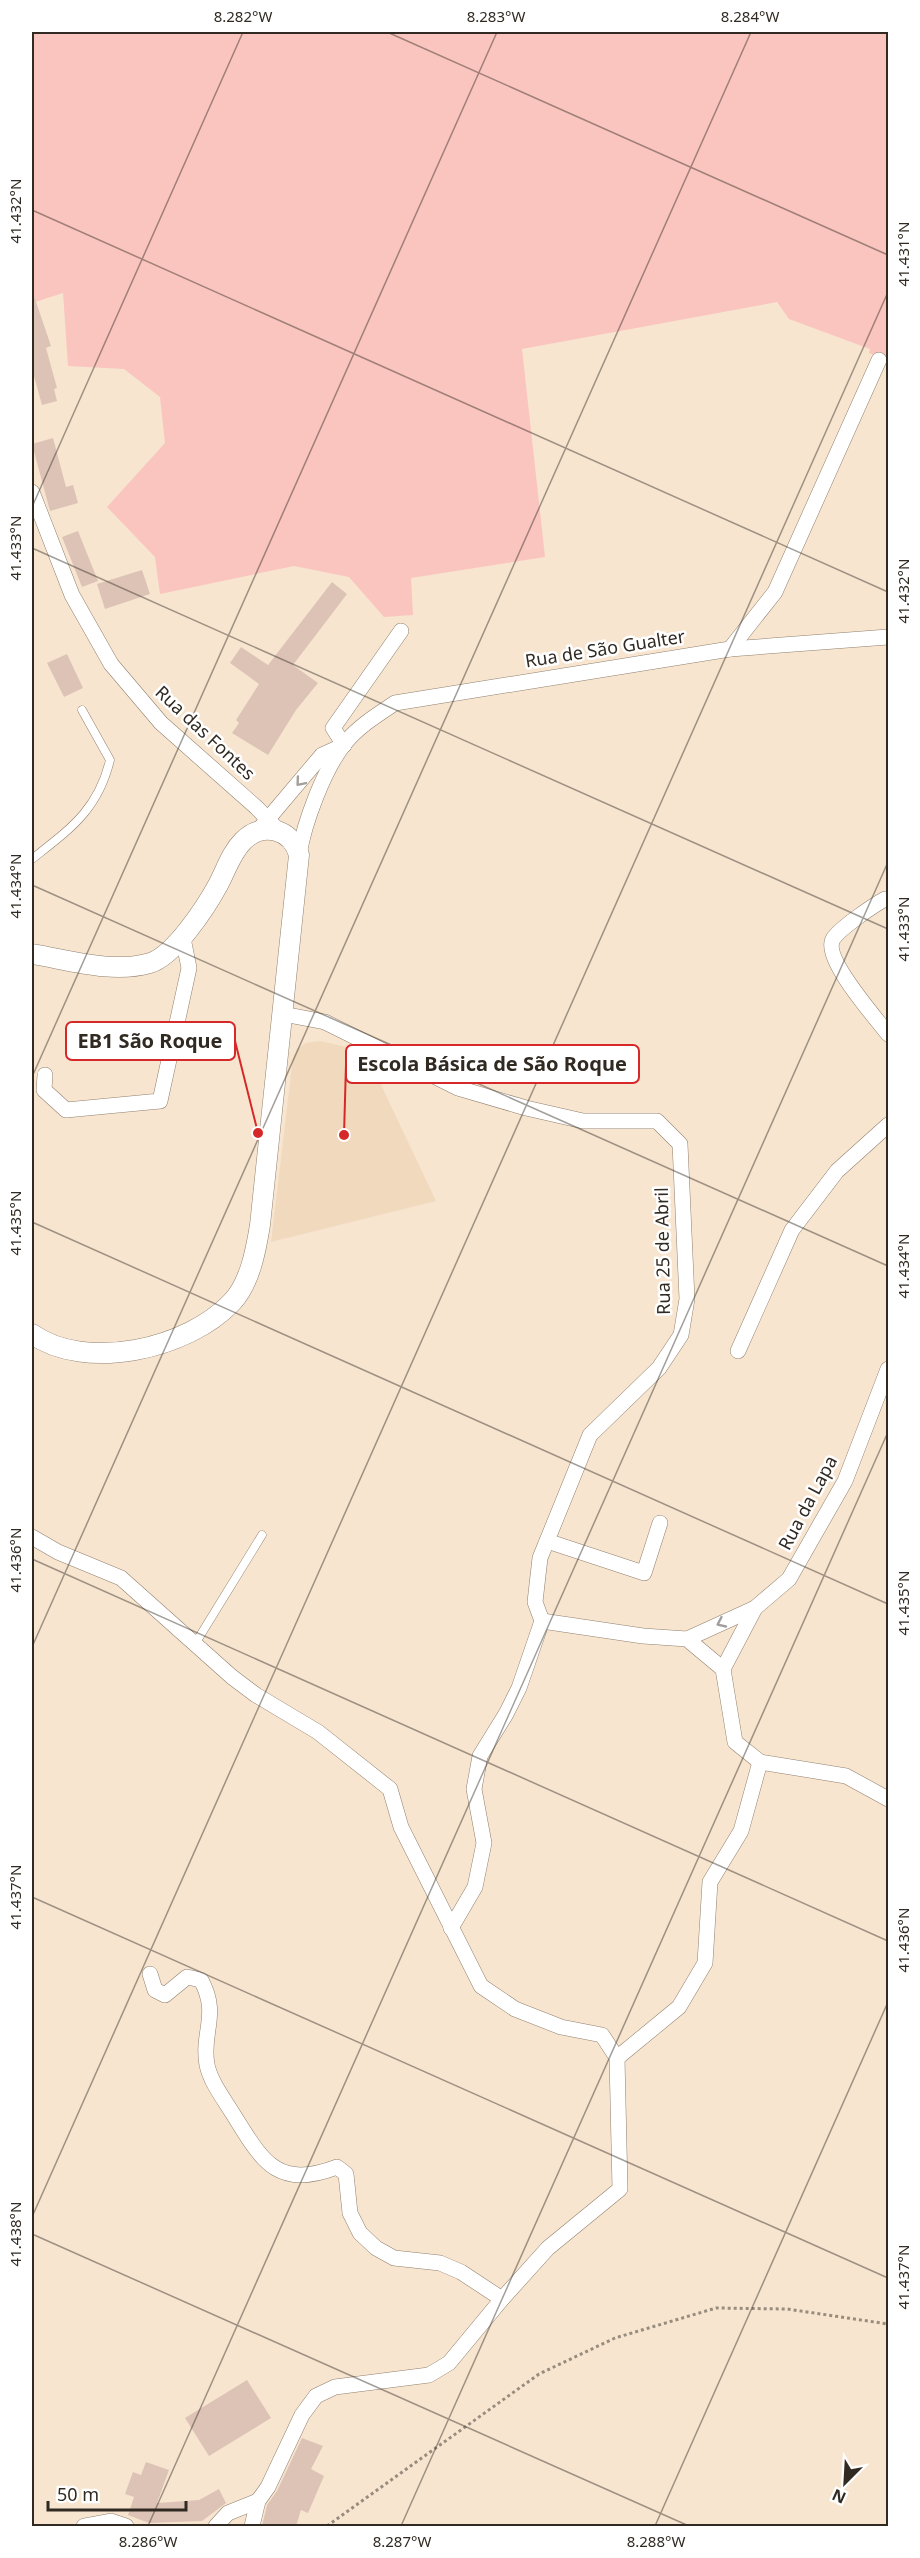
<svg xmlns="http://www.w3.org/2000/svg" width="920" height="2558" viewBox="0 0 920 2558" font-family="'Noto Sans',sans-serif">
	<style>
		.built { fill: #f1d9be }
		.green { fill: #fac5bf }
		.building { fill: #ddc3b6 }
		.lines { fill: none; stroke-linecap: round; stroke-linejoin: round }
		.lane-casing { stroke: #91806d; stroke-width: 9 }
		.street-casing { stroke: #91806d; stroke-width: 16 }
		.secondary-casing { stroke: #91806d; stroke-width: 21 }
		.path { stroke: #988c7d; stroke-width: 3; stroke-dasharray: 3 3; stroke-linecap: butt }
		.lane { stroke: #fff; stroke-width: 8 }
		.street { stroke: #fff; stroke-width: 15 }
		.secondary { stroke: #fff; stroke-width: 20 }
		.oneway { stroke: #a29f9c }
		.ticks { fill: none; stroke: #312a22; stroke-width: 1.5; stroke-opacity: 0.45 }
		.labels { text-anchor: middle; stroke-width: 5; stroke-linejoin: round; paint-order: stroke }
		.street-label { font-size: 18px; fill: #312a22; stroke: #fff }
		.leader { fill: none; stroke: #d62828; stroke-width: 2 }
		.callout-dot { fill: #d62828; stroke: #fff; stroke-width: 2 }
		.callout { fill: #fff; stroke: #d62828; stroke-width: 2 }
		.callout-label { font-size: 20px; text-anchor: middle; font-weight: bold; fill: #312a22 }
		.neatline { fill: none; stroke: #312a22; stroke-width: 2 }
		.ticks-label { font-size: 15px; text-anchor: middle; fill: #312a22 }
	</style>
	<rect width="100%" height="100%" fill="#f7e5d0"/>
	<path class="built" d="M320 1041 347 1047 359 1055 373 1068 436 1201 271 1242 293 1058 297 1049 306 1043Z"/>
	<path class="green" d="M32 32H888V361L869 353 870 349 789 319 777 302 522 349 545 557 411 578 413 615 384 617 349 577 294 566 160 594 155 557 107 507 165 443 160 397 124 369 68 366 63 293 32 303Z"/>
	<g class="building">
		<path d="M32 296H34L51 346 46 348 57 388 54 389 57 401 42 405 32 369Z"/>
		<path d="M53 438 66 487 73 485 78 503 50 511 32 444Z"/>
		<path d="M78 531 98 581 82 587 62 537Z"/>
		<path d="M142 570 150 594 105 609 97 584Z"/>
		<path d="M332 582 347 594 293 665 318 683 296 710 268 755 232 733 239 723 236 720 259 684 230 663 241 647 268 665Z"/>
		<path d="M67 654 83 688 64 697 47 663Z"/>
		<path d="M247 2380 271 2418 209 2456 185 2418Z"/>
		<path d="M302 2438 323 2446 311 2469 324 2476 308 2513 301 2510 296 2526H262L267 2505 277 2491Z"/>
		<path d="M146 2462 169 2470 157 2503 199 2500 219 2489 226 2503 202 2521 149 2523 128 2515 134 2497 125 2494 133 2472 141 2475Z"/>
	</g>
	<g class="lines">
		<g class="lane-casing">
			<g id="lane">
				<path d="M32 859C70 829 98 810 110 760L82 710"/>
				<path d="M195 1644 262 1535"/>
			</g>
		</g>
		<g class="street-casing">
			<g id="street">
				<path d="M32 492 72 595 111 664 161 723 257 808 278 830"/>
				<path d="M730 649 775 592 879 360"/>
				<path d="M344 745 333 728 401 631"/>
				<path d="M262 826 322 755 344 745"/>
				<path d="M299 855C304 823 324 769 345 743 359 726 377 715 395 703L730 649 888 637"/>
				<path d="M888 900 885 899C874 905 840 928 833 939 822 958 876 1018 888 1034"/>
				<path d="M283 1014 325 1022 458 1088 526 1108 583 1121H657L680 1144 687 1299 681 1335 659 1368 590 1435 540 1558 535 1602 542 1621 519 1688 506 1714 480 1756 474 1789 484 1843 475 1887 451 1928"/>
				<path d="M45 1075 44 1090 66 1110 160 1101 189 968 183 938"/>
				<path d="M738 1351 792 1230 837 1171 888 1125"/>
				<path d="M32 1537 58 1552 121 1578 232 1677 256 1695 318 1732 390 1789 401 1827 481 1986 515 2009 561 2027 602 2035 617 2058 620 2189 548 2248 502 2299 449 2363 429 2375 335 2387 316 2396 302 2415 268 2487 258 2501 252 2526"/>
				<path d="M547 1541 644 1573 660 1523"/>
				<path d="M542 1621 643 1636 687 1639 723 1669 735 1742 760 1762 846 1776 888 1799"/>
				<path d="M687 1639 755 1608 789 1579 845 1481 888 1369"/>
				<path d="M723 1669 755 1608"/>
				<path d="M150 1974 155 1990 165 1995 187 1977 201 1980C220 2015 201 2032 207 2065 211 2083 224 2099 233 2114 262 2160 276 2190 337 2167L346 2174 350 2213 360 2233 376 2248 394 2258 440 2263 461 2272 502 2299"/>
				<path d="M617 2058 679 2007 705 1963 710 1882 741 1831 760 1762"/>
				<path d="M84 2526 111 2521 126 2526"/>
				<path d="M216 2526 228 2513 258 2501"/>
			</g>
		</g>
		<g class="secondary-casing">
			<path id="secondary" d="M32 954C69 960 113 974 150 963 174 956 206 907 218 885 226 870 231 853 243 841 263 821 292 829 299 855L260 1225C256 1250 250 1283 232 1302 188 1349 86 1372 32 1334"/>
		</g>
		<path class="path" d="M327 2526 539 2374 615 2338 716 2308 787 2309 888 2324"/>
		<use href="#lane" class="lane"/>
		<use href="#street" class="street"/>
		<use href="#secondary" class="secondary"/>
	</g>
	<defs><path id="oneway-chevron" d="M-2-3.5L2.5 0L-2 3.5" fill="none" stroke-width="1.6" stroke-linecap="round" stroke-linejoin="round" transform="scale(1.5)"/></defs>
	<g class="oneway">
		<use href="#oneway-chevron" transform="translate(300 782) rotate(130)"/>
		<use href="#oneway-chevron" transform="translate(721 1623) rotate(155)"/>
	</g>
	<path class="ticks" d="M387 32 888 255M32 210 888 592M32 507 243 32M32 548 888 929M32 885 888 1266M32 1077 497 32M32 1222 888 1604M32 1559 888 1941M32 1647 751 32M32 1897 888 2278M32 2217 888 292M32 2234 689 2526M148 2526 888 862M401 2526 888 1432M655 2526 888 2002"/>
	<g class="labels">
		<g class="street-label">
			<text transform="translate(605 649) rotate(-9)" y="6">Rua de São Gualter</text>
			<text transform="translate(205 733) rotate(43)" y="6">Rua das Fontes</text>
			<text transform="translate(663 1251) rotate(-91)" y="6">Rua 25 de Abril</text>
			<text transform="translate(808 1503) rotate(-62)" y="6">Rua da Lapa</text>
		</g>
	</g>
	<path class="leader" d="M258 1133L235 1041M344 1135L346 1064"/>
	<g class="callout-dot">
		<circle cx="258" cy="1133" r="6"/>
		<circle cx="344" cy="1135" r="6"/>
	</g>
	<g class="callout">
		<rect x="66" y="1022" width="169" height="38" rx="6"/>
		<rect x="346" y="1045" width="293" height="38" rx="6"/>
	</g>
	<g class="callout-label">
		<text x="150" y="1048">EB1 São Roque</text>
		<text x="492" y="1071">Escola Básica de São Roque</text>
	</g>
	<rect width="920" height="2558" fill="none" stroke="#ffffff" stroke-width="66"/>
	<g transform="translate(845 2483) rotate(204)" stroke="#ffffff" stroke-width="4.5" paint-order="stroke">
	<path d="M0-4.5L10 22L0 15L-10 22Z" fill="#312a22"/>
	<text y="-9" font-size="16" font-weight="bold" text-anchor="middle" fill="#312a22">N</text>
	</g>
	<path d="M48 2501v9h138v-9" fill="none" stroke="#312a22" stroke-width="3"/>
	<text x="57" y="2501" font-size="18" fill="#312a22" stroke="#ffffff" stroke-width="4.5" paint-order="stroke">50 m</text>
	<rect x="33" y="33" width="854" height="2492" class="neatline"/>
	<g class="ticks-label">
		<text x="243" y="22">8.282°W</text>
		<text x="496" y="22">8.283°W</text>
		<text x="750" y="22">8.284°W</text>
		<text transform="translate(16 211) rotate(-90)" y="5">41.432°N</text>
		<text transform="translate(904 254) rotate(-90)" y="5">41.431°N</text>
		<text transform="translate(16 548) rotate(-90)" y="5">41.433°N</text>
		<text transform="translate(904 591) rotate(-90)" y="5">41.432°N</text>
		<text transform="translate(16 886) rotate(-90)" y="5">41.434°N</text>
		<text transform="translate(904 929) rotate(-90)" y="5">41.433°N</text>
		<text transform="translate(16 1223) rotate(-90)" y="5">41.435°N</text>
		<text transform="translate(904 1266) rotate(-90)" y="5">41.434°N</text>
		<text transform="translate(16 1560) rotate(-90)" y="5">41.436°N</text>
		<text transform="translate(904 1603) rotate(-90)" y="5">41.435°N</text>
		<text transform="translate(16 1897) rotate(-90)" y="5">41.437°N</text>
		<text transform="translate(904 1940) rotate(-90)" y="5">41.436°N</text>
		<text transform="translate(16 2234) rotate(-90)" y="5">41.438°N</text>
		<text transform="translate(904 2277) rotate(-90)" y="5">41.437°N</text>
		<text x="148" y="2547">8.286°W</text>
		<text x="402" y="2547">8.287°W</text>
		<text x="656" y="2547">8.288°W</text>
	</g>
</svg>
